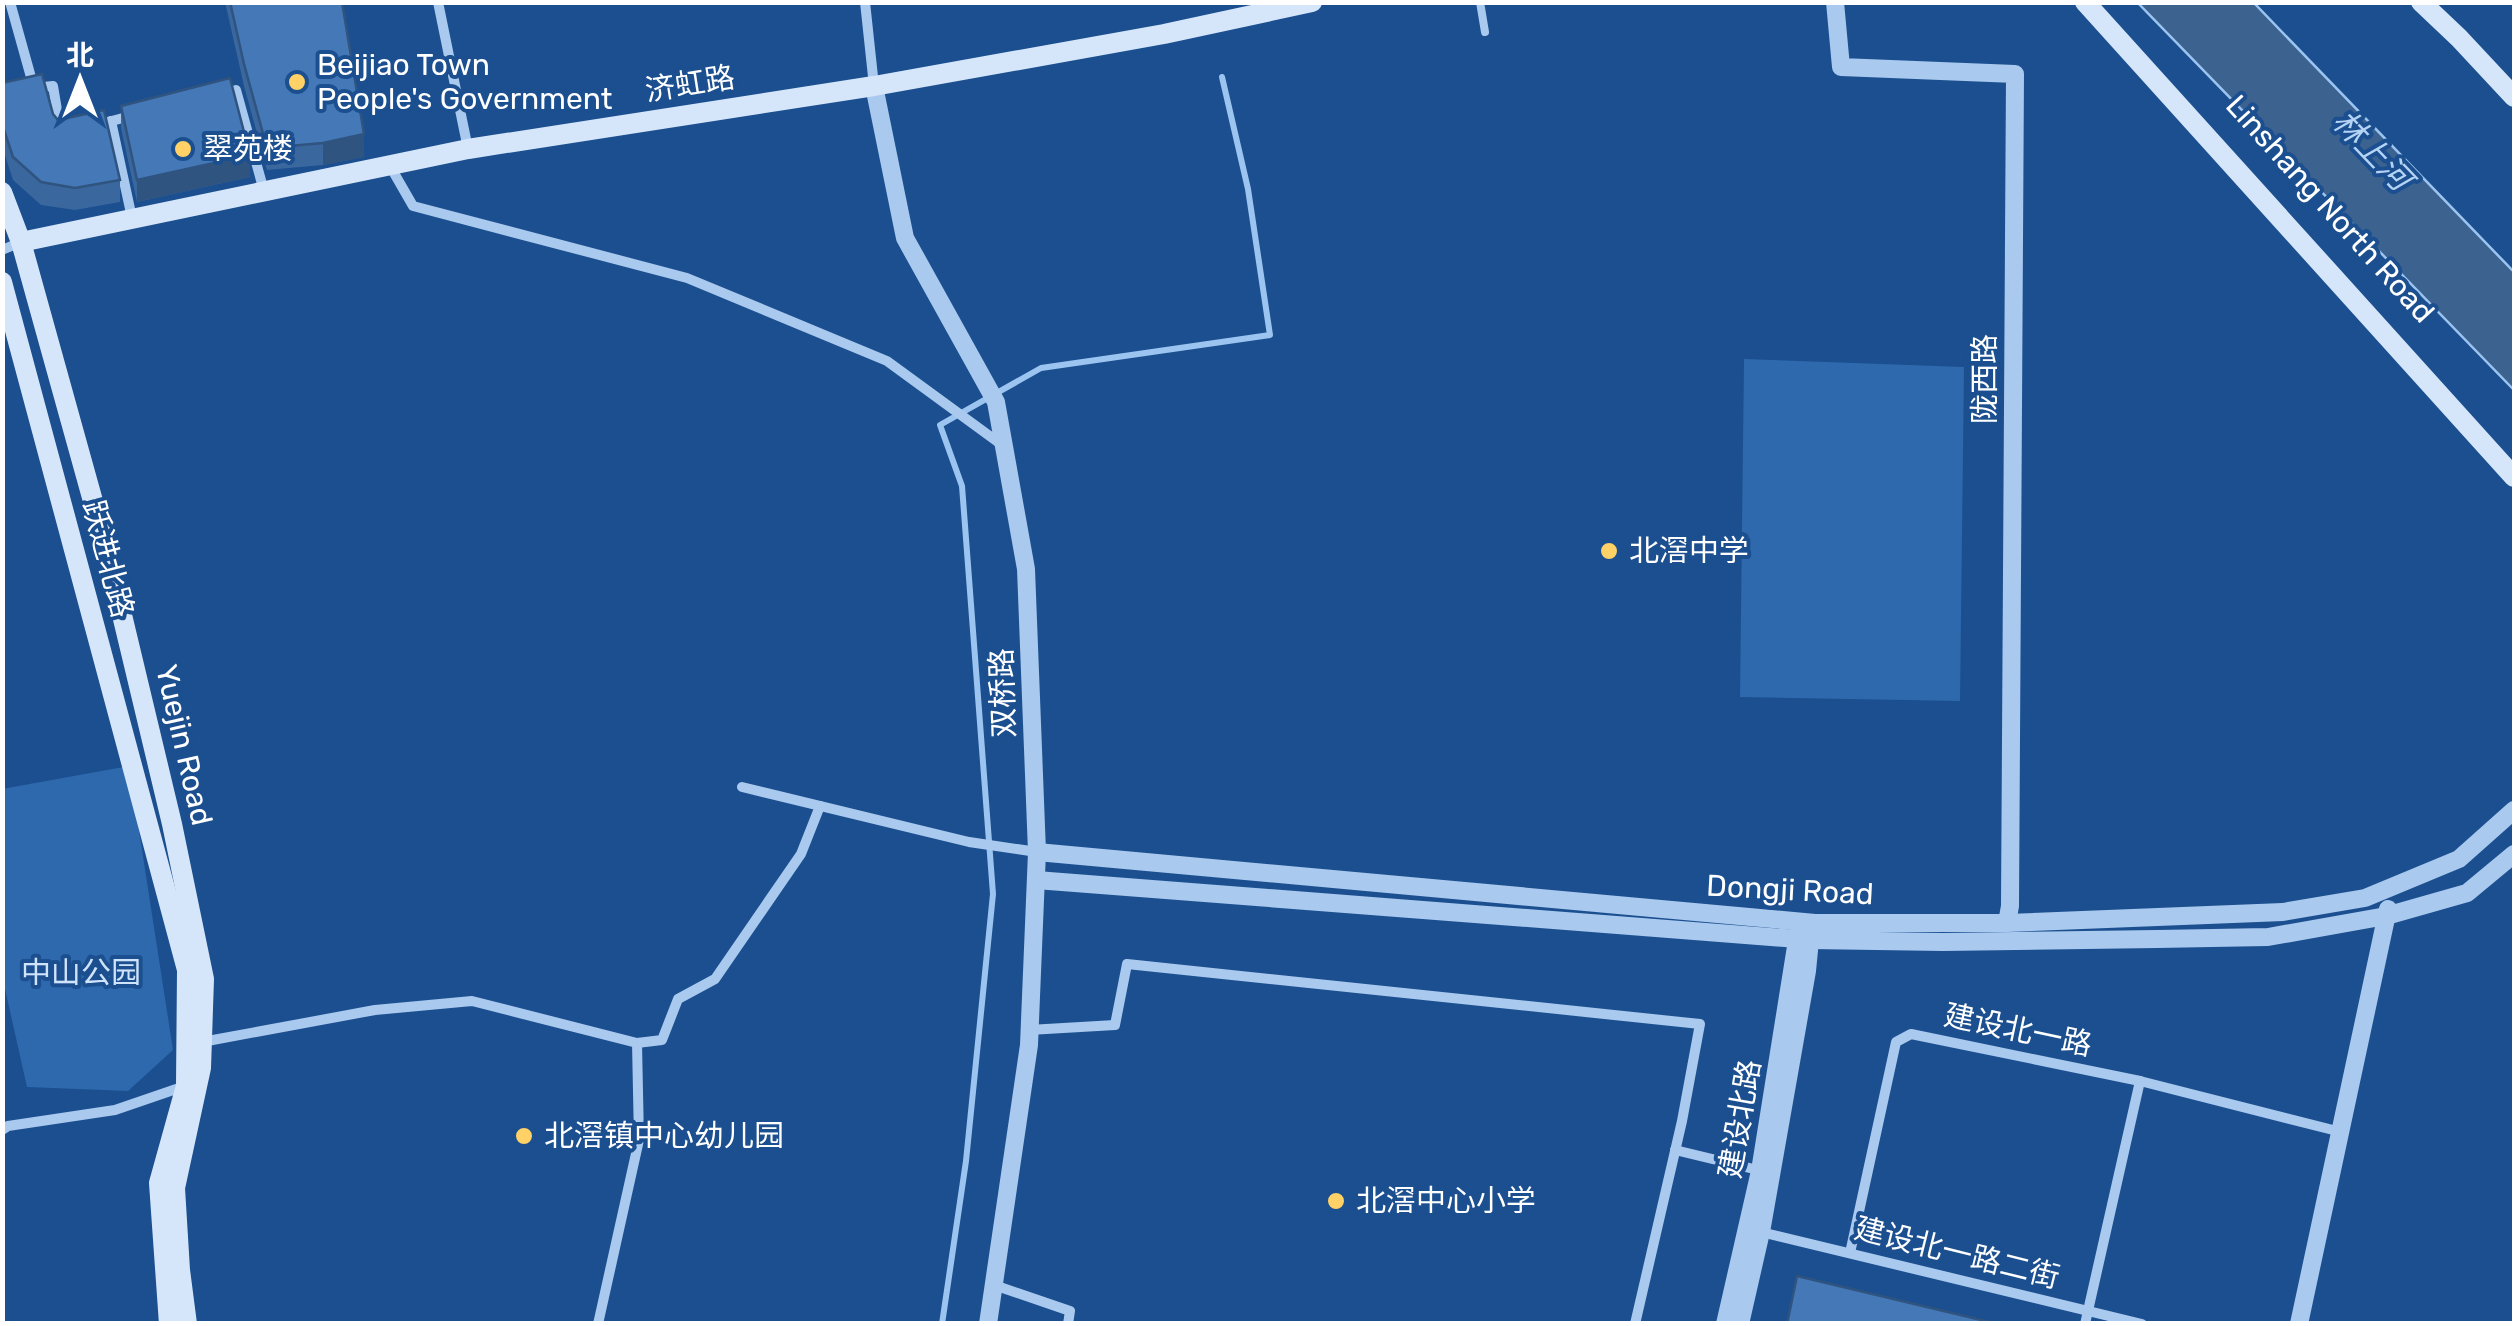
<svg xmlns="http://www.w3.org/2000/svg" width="2517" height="1326" viewBox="0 0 2517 1326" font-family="Rubik,'Noto Sans SC',sans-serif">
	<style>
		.green { fill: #2e69ad }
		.water { fill: #3c6290; stroke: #9cc4f0; stroke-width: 2.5 }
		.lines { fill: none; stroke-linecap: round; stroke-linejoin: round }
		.stream { stroke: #9cc4f0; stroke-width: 6 }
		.service { stroke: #a9c9ee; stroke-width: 8 }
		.minor { stroke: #a9c9ee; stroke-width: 10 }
		.tertiary { stroke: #a9c9ee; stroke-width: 18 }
		.secondary { stroke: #d6e6fa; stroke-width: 20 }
		.wall { fill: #3a679d }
		.shaded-wall { fill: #305480 }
		.building { fill: #4478b7; stroke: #305480; stroke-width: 2.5 }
		.poi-dot { fill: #ffd166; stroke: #1b4f8f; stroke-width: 4 }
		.labels { text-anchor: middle; stroke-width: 8; stroke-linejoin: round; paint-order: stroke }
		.poi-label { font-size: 30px; fill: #fff; stroke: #1b4f8f; text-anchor: start }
		.street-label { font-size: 30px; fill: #fff; stroke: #1b4f8f }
		.park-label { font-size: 30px; fill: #cfe3fa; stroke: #1b4f8f }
		.water-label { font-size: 32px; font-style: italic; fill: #b5d3f5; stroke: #1b4f8f }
	</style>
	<rect width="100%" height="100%" fill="#1b4f8f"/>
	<g class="green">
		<path d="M1744 359 1964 367 1960 701 1740 697Z"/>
		<path d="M129 766 173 1050 128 1091 27 1087 3 980 2 789Z"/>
	</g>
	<path class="water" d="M2138 3H2254L2514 272V390Z"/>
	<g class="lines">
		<path class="stream" d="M942 1324 966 1161 993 894 962 486 940 425 1041 368 1270 335 1248 189 1222 77"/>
		<path class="service" d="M1480 2 1485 32"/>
		<g class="minor">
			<path d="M10 2 34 88 53 86 60 128"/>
			<path d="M438 2 468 149"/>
			<path d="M865 2 874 86"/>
			<path d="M223 93 236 90 264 191"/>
			<path d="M111 121 132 218"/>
			<path d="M97 125 134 115"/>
			<path d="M390 166 413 206 687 278 887 361 1002 445"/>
			<path d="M2 250 21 242"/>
			<path d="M742 787 969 842 1037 852"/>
			<path d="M1029 1030 1115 1025 1127 964 1700 1024 1682 1121 1635 1324"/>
			<path d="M202 1042 375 1010 472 1001 637 1043"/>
			<path d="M2 1130 8 1126 115 1110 185 1086"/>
			<path d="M1675 1150 1762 1171"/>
			<path d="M1761 1232 2142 1324"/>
			<path d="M1850 1253 1896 1042 1911 1034 2140 1081 2341 1132"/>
			<path d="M994 1285 1070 1311 1068 1324"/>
			<path d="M598 1324 639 1140 637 1043 662 1040 678 999 715 979 801 854 820 806"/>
			<path d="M2085 1324 2140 1081"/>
		</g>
		<g class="tertiary">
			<path d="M1835 2 1841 67 2015 74 2010 906 2007 923"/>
			<path d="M874 86 905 238 996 402 1026 569 1037 852 1029 1045 988 1324"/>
			<path d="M1037 852 1815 923H2007L2283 912 2365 898 2459 859 2514 810"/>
			<path d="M1036 880 1810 940 1943 942 2157 939 2268 937 2386 916 2467 893 2514 854"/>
			<path d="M1725 1324 1760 1171 1799 928"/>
			<path d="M1740 1324 1761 1232 1807 971 1810 940 1813 929"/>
			<path d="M2299 1324 2388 909"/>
		</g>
		<g class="secondary">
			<path d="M2085 2 2514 477"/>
			<path d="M2421 2 2459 38 2514 97"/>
			<path d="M2 192 21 242 106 548 172 824 204 979 201 1068 175 1188 180 1270 187 1324"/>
			<path d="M21 242 468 149 874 86 1164 34 1312 2"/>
			<path d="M2 282 187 970 186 1086 159 1183 169 1324"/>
		</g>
	</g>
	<g class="wall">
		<path d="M225 2H342L364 157 323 165 267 170 244 86Z"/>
		<path d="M2 83 53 114 120 180V202L75 210 41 205 13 180 2 146Z"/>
		<path d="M121 106 250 177 137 202 121 128Z"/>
	</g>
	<g class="shaded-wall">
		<path d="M364 134V157L323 165V143Z"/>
		<path d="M250 155V177L137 202V180Z"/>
	</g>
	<g class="building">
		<path d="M230 2H342L364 134 323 143 267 148 244 64Z"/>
		<path d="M42 74 53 114 58 120 104 110 120 180 75 188 41 182 13 157 2 124V83Z"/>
		<path d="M230 78 250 155 137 180 121 106Z"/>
		<path d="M1797 1276 1998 1324H1787Z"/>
	</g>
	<g class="poi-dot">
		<circle cx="297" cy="82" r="10"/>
		<circle cx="183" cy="149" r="10"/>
		<circle cx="1609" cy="551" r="10"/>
		<circle cx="524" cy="1136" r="10"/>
		<circle cx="1336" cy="1201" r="10"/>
	</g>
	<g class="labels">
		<g class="poi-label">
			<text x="317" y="75">Beijiao Town<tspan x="317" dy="34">People's Government</tspan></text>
			<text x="203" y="159">翠苑楼</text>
			<text x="1629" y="561">北滘中学</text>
			<text x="544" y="1146">北滘镇中心幼儿园</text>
			<text x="1356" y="1211">北滘中心小学</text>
		</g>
		<g class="street-label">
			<text transform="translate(690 84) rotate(-9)" y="10">济虹路</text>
			<text transform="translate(2330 209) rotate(48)" y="10">Linshang North Road</text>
			<text transform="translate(1985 379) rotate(-90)" y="10">陇西路</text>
			<text transform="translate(108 559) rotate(75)" y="10">跃进北路</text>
			<text transform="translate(1003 693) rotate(-92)" y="10">双桥路</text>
			<text transform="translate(184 745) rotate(77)" y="10">Yuejin Road</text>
			<text transform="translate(1790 890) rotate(3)" y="10">Dongji Road</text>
			<text transform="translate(2018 1030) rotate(12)" y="10">建设北一路</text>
			<text transform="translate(1740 1119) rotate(-80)" y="10">建设北路</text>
			<text transform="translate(1957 1253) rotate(14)" y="10">建设北一路二街</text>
		</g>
		<g class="park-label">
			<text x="81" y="983">中山公园</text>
		</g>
		<g class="water-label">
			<text transform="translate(2372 150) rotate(46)" y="11">林上河</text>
		</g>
	</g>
	<rect width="2517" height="1326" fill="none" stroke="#ffffff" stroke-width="10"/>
	<g transform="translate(80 80)" stroke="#1b4f8f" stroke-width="8" paint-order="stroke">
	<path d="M0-8L18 38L0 25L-18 38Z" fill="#ffffff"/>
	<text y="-15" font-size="28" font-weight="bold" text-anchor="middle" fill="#ffffff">北</text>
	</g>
</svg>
